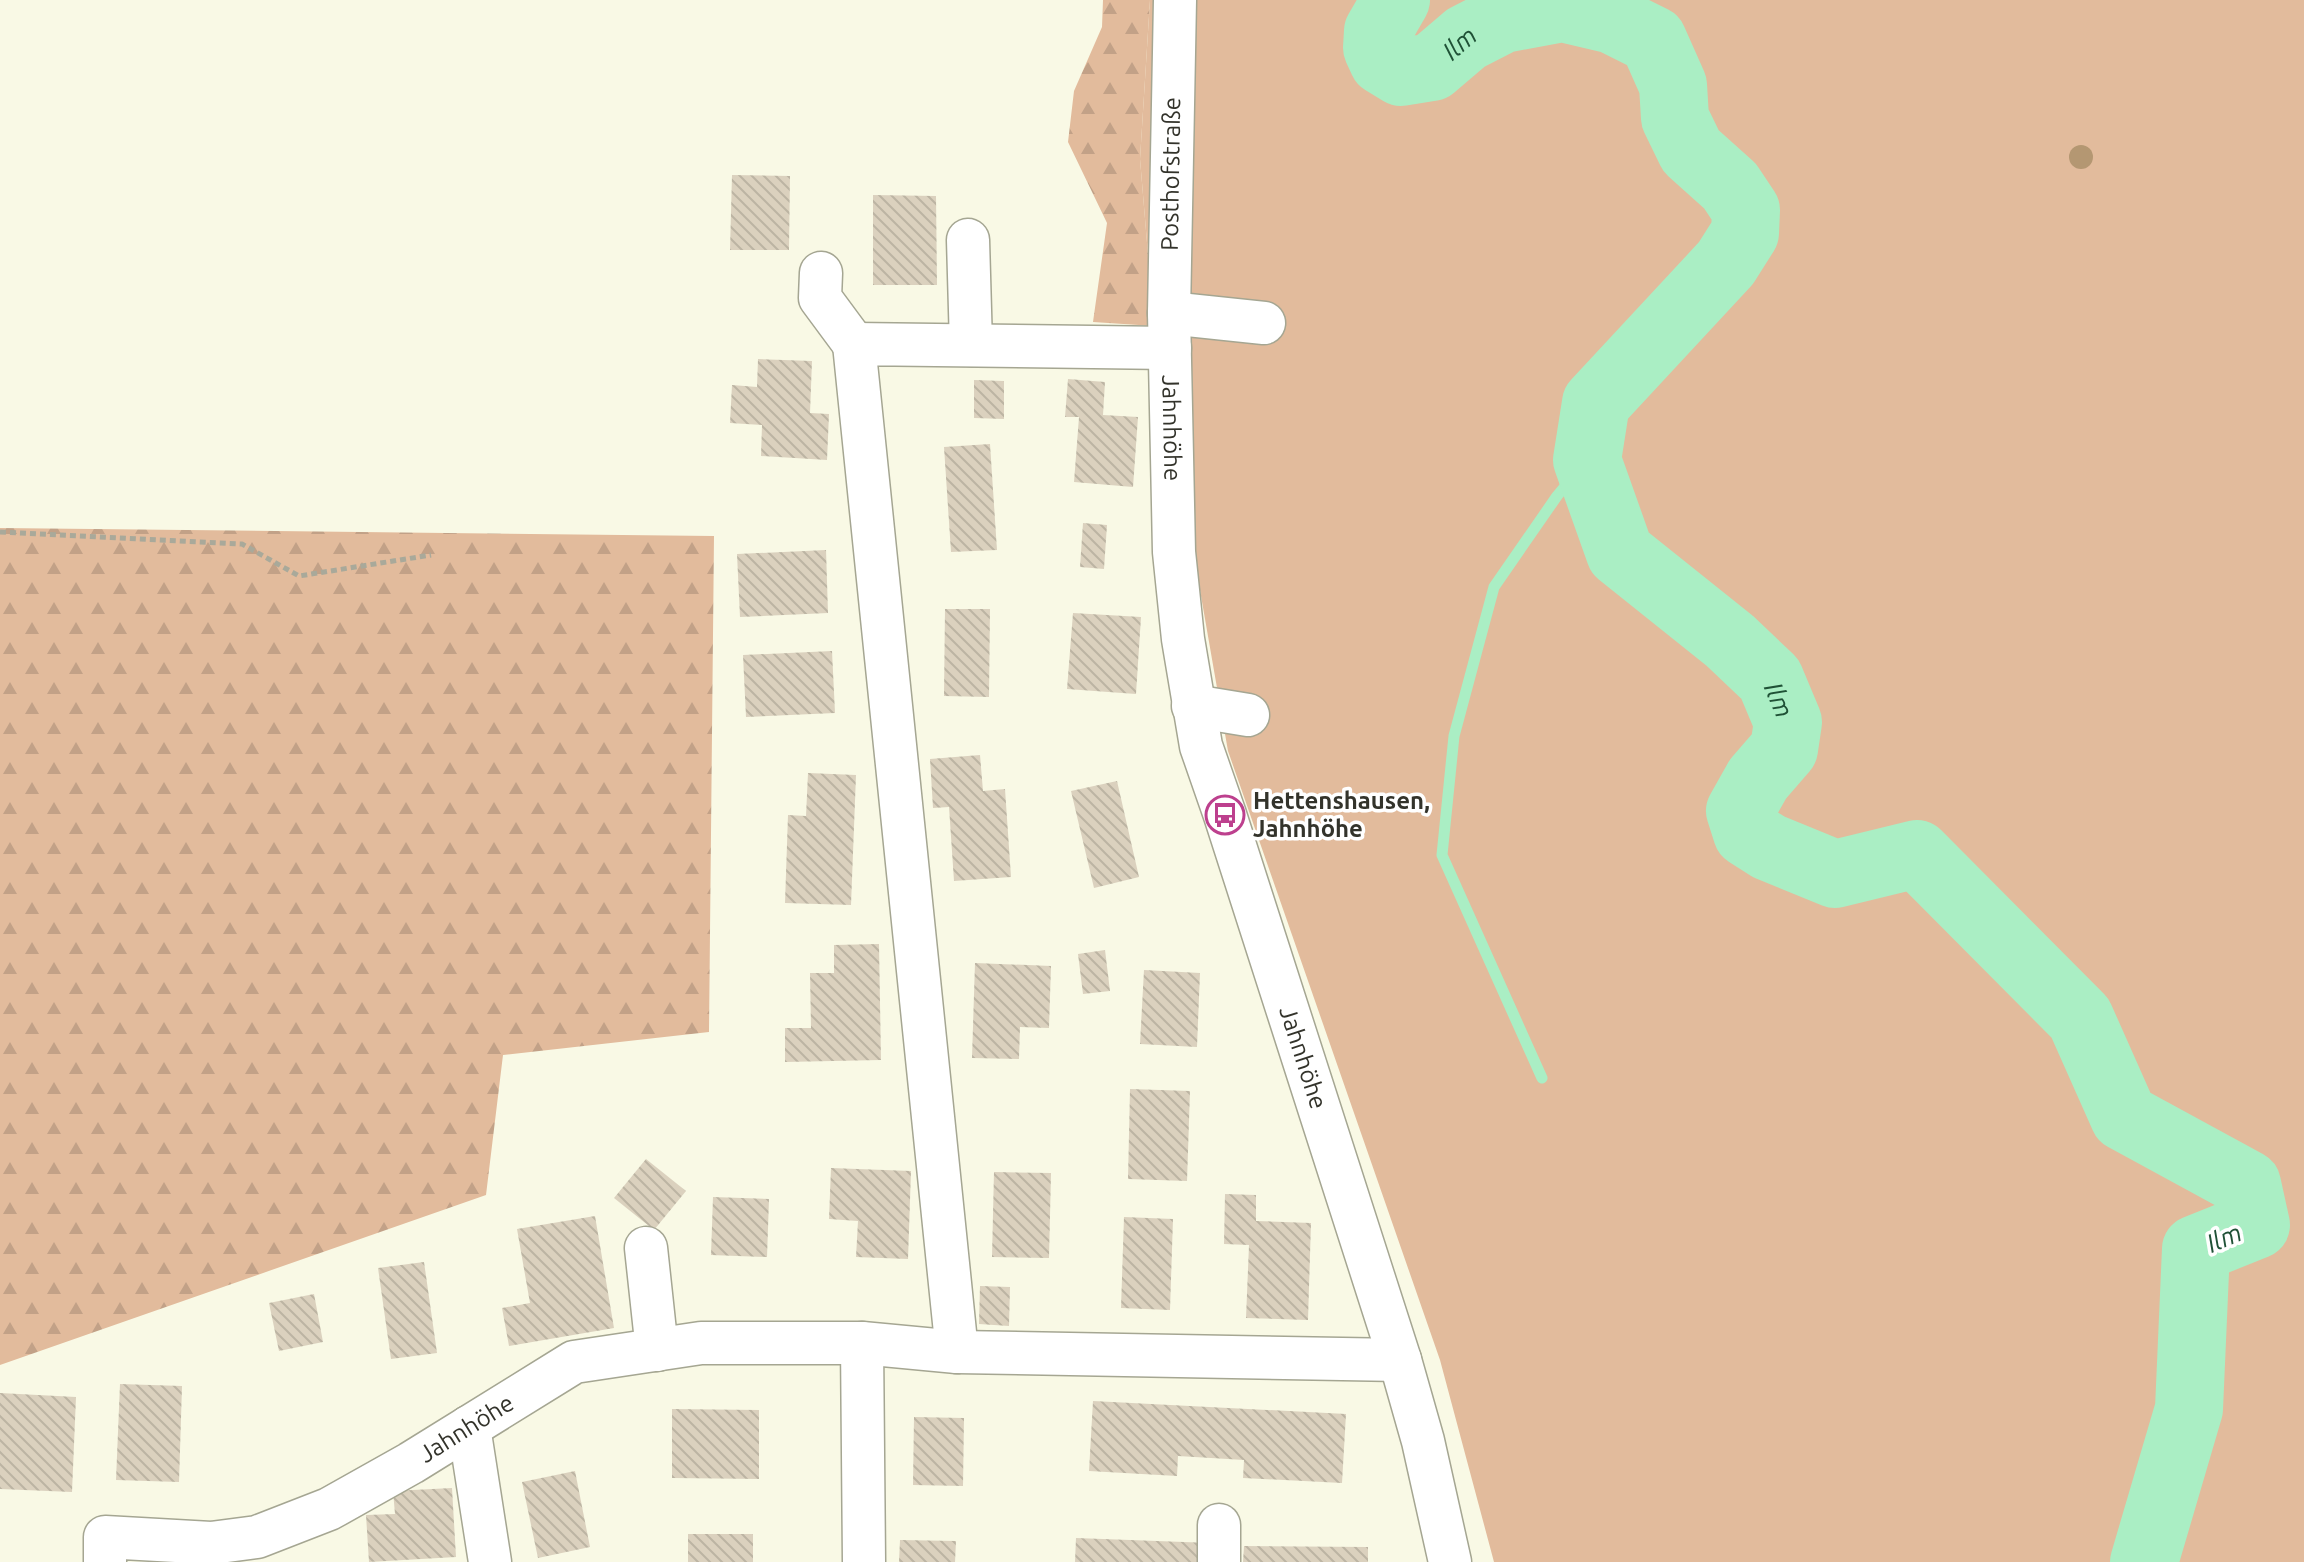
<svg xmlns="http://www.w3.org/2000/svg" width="2304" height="1562" viewBox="0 0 2304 1562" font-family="Ubuntu,sans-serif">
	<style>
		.grass { fill: #e2bb9c }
		.forest { fill: url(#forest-firs) }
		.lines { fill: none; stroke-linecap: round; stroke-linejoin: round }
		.stream { stroke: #aaeec4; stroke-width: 11 }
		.river { stroke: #aaeec4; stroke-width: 68 }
		.building { fill: url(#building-back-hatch) }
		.minor-casing { stroke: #a5a692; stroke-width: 45 }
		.path { stroke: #a9a99a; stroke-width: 5; stroke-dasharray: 6 4; stroke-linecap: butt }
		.minor { stroke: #fff; stroke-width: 42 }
		.tree { fill: #b49772 }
		.labels { text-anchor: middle; stroke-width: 7; stroke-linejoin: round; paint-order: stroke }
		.street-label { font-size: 24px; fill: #33332b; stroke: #fff }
		.poi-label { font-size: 24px; font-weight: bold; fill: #33332b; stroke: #fff; text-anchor: start }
		.water-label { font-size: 26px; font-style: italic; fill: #1f5136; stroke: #fff }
	</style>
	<defs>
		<pattern id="forest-firs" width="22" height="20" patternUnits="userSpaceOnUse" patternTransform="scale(2)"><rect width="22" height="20" fill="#e2bb9c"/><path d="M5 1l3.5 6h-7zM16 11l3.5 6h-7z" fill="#c2a187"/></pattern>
		<pattern id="building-back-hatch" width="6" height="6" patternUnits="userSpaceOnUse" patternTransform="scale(2)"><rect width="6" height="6" fill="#dbd1be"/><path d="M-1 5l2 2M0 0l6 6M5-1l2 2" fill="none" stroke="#bcb4a3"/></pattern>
	</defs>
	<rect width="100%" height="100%" fill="#f9f9e5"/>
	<path class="grass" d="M1150 0H2304V1562H1494L1440 1360 1228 751 1154 326 1140 159Z"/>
	<g class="forest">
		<path d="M1103 0H1150L1140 159 1154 326 1093 322 1107 223 1068 142 1074 91 1102 27Z"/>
		<path d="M0 528 714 536 709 1032 503 1055 486 1195 0 1365Z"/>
	</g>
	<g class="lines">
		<path class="stream" d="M1542 1078 1442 855 1454 736 1494 587 1557 496 1587 460"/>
		<path class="river" id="s1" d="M1396 0 1378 31 1377 48 1383 61 1401 72 1432 67 1466 38 1503 19 1562 8 1613 20 1653 40 1673 85 1675 118 1691 151 1730 186 1746 210 1745 233 1726 263 1596 403 1587 460 1620 553 1730 641 1770 679 1788 722 1784 749 1758 779 1740 811 1747 833 1769 847 1835 874 1917 854 2080 1018 2124 1117 2247 1184 2256 1225 2196 1249 2189 1409 2144 1562"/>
	</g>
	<g class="building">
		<path d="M732 175 790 176 789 250H730Z"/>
		<path d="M873 195 936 196 937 285H873Z"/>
		<path d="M758 359 812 361 810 413 829 414 827 460 761 456 762 425 730 423 732 385 757 387Z"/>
		<path d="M1068 379 1105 382 1103 415 1138 417 1133 487 1074 482 1079 417H1065Z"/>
		<path d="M974 380 1004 381V419L974 418Z"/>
		<path d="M990 444 997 550 951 552 944 447Z"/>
		<path d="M1083 523 1107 525 1104 569 1080 567Z"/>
		<path d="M826 550 828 613 740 617 737 554Z"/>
		<path d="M945 609H990L989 697 944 696Z"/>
		<path d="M1073 613 1141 617 1136 694 1067 689Z"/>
		<path d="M832 651 835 713 746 717 743 655Z"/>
		<path d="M980 755 983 791 1005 789 1011 877 954 881 949 807 933 808 930 759Z"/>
		<path d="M808 773 856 775 851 905 785 903 788 815 806 816Z"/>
		<path d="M1117 781 1139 877 1094 888 1071 791Z"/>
		<path d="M879 944 881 1060 785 1062V1028H811L810 973H834V945Z"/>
		<path d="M1105 950 1110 991 1083 994 1078 954Z"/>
		<path d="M975 963 1051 966 1049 1028 1020 1027 1019 1059 972 1058Z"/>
		<path d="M1144 970 1200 973 1197 1047 1140 1044Z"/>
		<path d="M1130 1089 1190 1091 1187 1181 1128 1179Z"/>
		<path d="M646 1159 686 1191 654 1230 614 1198Z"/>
		<path d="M831 1168 911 1171 908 1259 856 1257 858 1221 829 1219Z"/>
		<path d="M994 1172 1051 1173 1049 1258 992 1257Z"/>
		<path d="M1225 1194 1256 1195V1221L1311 1223 1308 1320 1246 1318 1249 1245 1224 1244Z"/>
		<path d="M713 1197 769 1199 767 1257 711 1255Z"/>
		<path d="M595 1216 614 1328 509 1346 502 1308 530 1303 517 1229Z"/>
		<path d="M1124 1217 1173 1219 1170 1310 1121 1308Z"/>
		<path d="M424 1262 437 1353 391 1359 378 1268Z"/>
		<path d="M980 1286 1010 1287 1009 1326 979 1324Z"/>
		<path d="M314 1294 323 1342 279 1351 269 1303Z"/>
		<path d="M120 1384 182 1386 179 1482 116 1480Z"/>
		<path d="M0 1393 76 1397 72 1492 0 1489Z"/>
		<path d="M1093 1401 1346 1414 1342 1483 1243 1478 1244 1460 1178 1456 1177 1476 1089 1471Z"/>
		<path d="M672 1409 759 1410V1479L672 1478Z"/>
		<path d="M914 1417 964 1418 963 1486 913 1485Z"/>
		<path d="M575 1471 590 1547 538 1558 522 1482Z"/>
		<path d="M452 1488 456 1557 369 1562 366 1515 395 1514 393 1491Z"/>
		<rect x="688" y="1534" width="65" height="28"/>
		<path d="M1076 1538 1211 1543 1210 1562H1075Z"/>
		<path d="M900 1540 956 1541 955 1562H899Z"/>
		<path d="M1244 1546 1368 1547V1562H1243Z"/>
	</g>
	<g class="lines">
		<g class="minor-casing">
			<g id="minor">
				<path id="s2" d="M1175 0 1169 313 1174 552 1183 639 1201 746 1225 815 1400 1360 1423 1441 1450 1562"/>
				<path d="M968 240 971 345"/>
				<path d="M821 273 820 298 854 344"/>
				<path d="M1169 313 1264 323"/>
				<path d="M1193 706 1248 715"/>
				<path d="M646 1248 657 1350"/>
				<path d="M862 1343 864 1562"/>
				<path d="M957 1352 854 344 1170 348"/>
				<path d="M469 1427 490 1562"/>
				<path d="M1219 1525V1562"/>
				<path id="s3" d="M105 1562V1537L211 1543 257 1537 329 1509 411 1463 574 1362 701 1343H862L957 1352 1400 1360"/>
			</g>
		</g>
		<path class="path" d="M0 532 242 544 299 576 431 555"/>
		<use href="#minor" class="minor"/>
	</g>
	<circle class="tree" cx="2081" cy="157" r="12"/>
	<defs>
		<g id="bus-ring" transform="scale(2)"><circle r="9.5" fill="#fff" stroke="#bd408e" stroke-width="1.5"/><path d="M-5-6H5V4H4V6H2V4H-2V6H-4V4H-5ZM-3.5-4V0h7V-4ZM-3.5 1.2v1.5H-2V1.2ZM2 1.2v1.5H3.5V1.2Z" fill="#bd408e"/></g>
	</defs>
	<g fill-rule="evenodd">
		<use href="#bus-ring" x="1225" y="815"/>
	</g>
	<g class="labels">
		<g class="street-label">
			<text transform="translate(1171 174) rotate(-89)" y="8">Posthofstraße</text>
			<text dy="8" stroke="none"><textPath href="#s2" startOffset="428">Jahnhöhe</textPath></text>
			<text dy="8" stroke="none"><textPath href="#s2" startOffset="1076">Jahnhöhe</textPath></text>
			<text dy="8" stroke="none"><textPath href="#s3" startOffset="414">Jahnhöhe</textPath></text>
		</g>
		<g class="poi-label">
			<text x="1253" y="809">Hettenshausen,<tspan x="1253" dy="28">Jahnhöhe</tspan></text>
		</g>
		<g class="water-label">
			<text dy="9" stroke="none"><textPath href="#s1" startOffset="156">Ilm</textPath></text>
			<text dy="9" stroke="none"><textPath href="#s1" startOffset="1188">Ilm</textPath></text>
			<text transform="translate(2224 1238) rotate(-23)" y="9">Ilm</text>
		</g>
	</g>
</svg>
